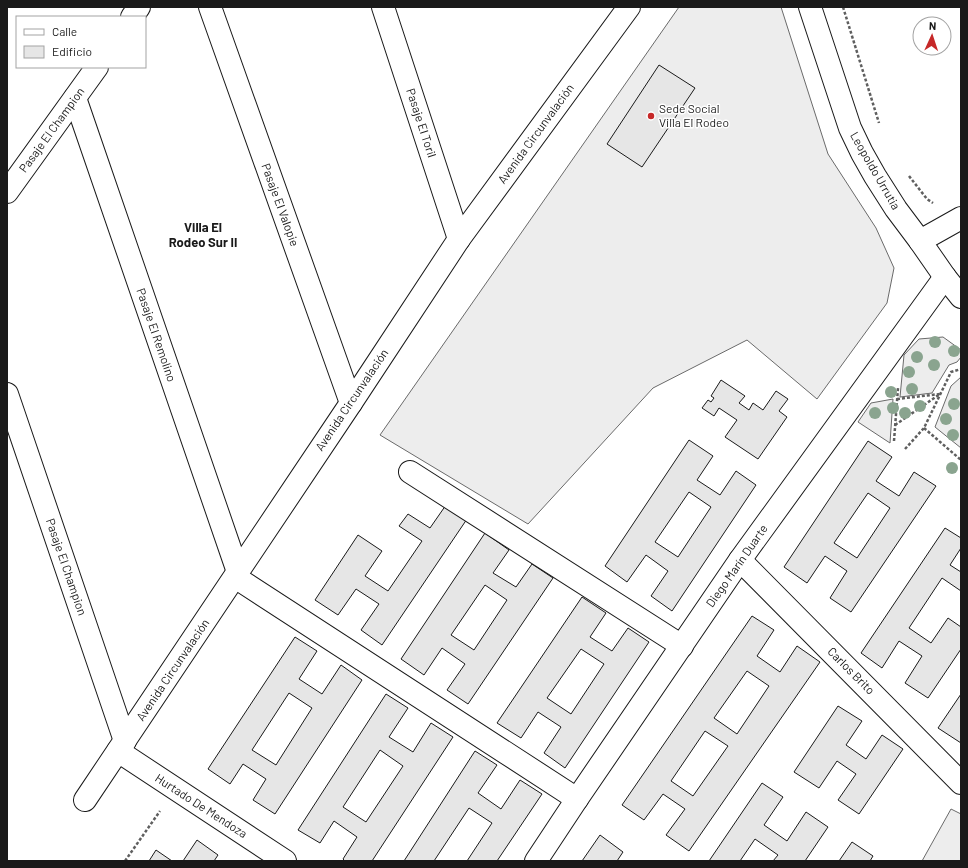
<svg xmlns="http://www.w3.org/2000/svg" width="968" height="868" viewBox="0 0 968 868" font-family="Barlow,sans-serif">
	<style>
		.built { fill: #ededed; stroke: #6a6a6a }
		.building { fill: #e6e6e6; stroke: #1a1a1a; fill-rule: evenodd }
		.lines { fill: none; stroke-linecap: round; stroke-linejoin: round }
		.minor-casing { stroke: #1a1a1a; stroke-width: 24 }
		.path { stroke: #5f5f5f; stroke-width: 2.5; stroke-dasharray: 3 2; stroke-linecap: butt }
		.minor { stroke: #fff; stroke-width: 22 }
		.tree { fill: #8aa48f }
		.poi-dot { fill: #c62828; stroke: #fff; stroke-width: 1.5 }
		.labels { text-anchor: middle; stroke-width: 3; stroke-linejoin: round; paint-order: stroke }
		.poi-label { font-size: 12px; fill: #1a1a1a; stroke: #fff; text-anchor: start }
		.street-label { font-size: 12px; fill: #1a1a1a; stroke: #fff }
		.neighbourhood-label { font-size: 13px; font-weight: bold; fill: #1a1a1a; stroke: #fff }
	</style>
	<rect width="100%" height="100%" fill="#fff"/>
	<g class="built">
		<path d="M679 7H781L828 154 876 228 894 268 887 303 817 399 747 340 653 388 528 524 380 435Z"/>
		<path d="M943 337 961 350V357L957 362 949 365 932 393 900 397 904 355 919 339Z"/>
		<path d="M961 377V448L935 427 951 386Z"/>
		<path d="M893 399 890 443 858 422 871 403Z"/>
		<path d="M951 809 961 814V861H922Z"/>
	</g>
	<g class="building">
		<path d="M659 65 695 88 642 167 607 144Z"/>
		<path d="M721 380 745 396 739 403 749 410 753 403 763 410 776 391 788 399 779 411 787 417 758 459 725 437 737 420 719 408 714 416 702 408 708 400 711 402 714 398 711 396Z"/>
		<path d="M689 440 713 456 697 480 720 495 736 471 756 485 672 611 651 596 668 571 646 555 627 582 605 566ZM689 492 711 507 678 557 655 542Z"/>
		<path d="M868 441 892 457 876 481 899 496 914 472 936 486 851 612 830 598 847 571 825 556 807 583 784 567ZM868 493 890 508 857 558 834 543Z"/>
		<path d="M446 505 467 519 382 645 361 630 379 604 356 589 338 615 315 600 358 535 382 551 365 576 388 591 422 541 399 526 408 514 430 528Z"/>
		<path d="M945 528 961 538V548L950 565 961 572V591L942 578 909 628 931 643 948 618 961 627V649L928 698 905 683 922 656 899 641 882 668 861 653Z"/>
		<path d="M485 533 509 550 493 573 516 587 532 564 553 578 468 704 447 690 465 664 442 648 424 675 401 659ZM485 585 507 600 474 650 451 635Z"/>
		<path d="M582 597 606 613 590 637 612 651 628 628 649 642 565 768 544 753 561 727 538 712 521 738 497 723ZM581 649 604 664 571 714 547 698Z"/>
		<path d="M752 616 774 630 757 656 780 672 797 646 820 662 689 851 666 835 685 809 663 794 644 820 622 805ZM747 671 769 686 737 734 714 718ZM705 731 728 746 693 796 671 781Z"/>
		<path d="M295 637 317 651 299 679 322 694 341 665 362 680 275 814 253 800 266 779 243 764 230 784 208 769ZM289 693 312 708 276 765 252 750Z"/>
		<path d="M386 694 408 708 389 737 413 752 431 723 453 737 372 861H345L343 859 357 837 334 821 320 843 298 830ZM380 750 403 766 366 822 343 807Z"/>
		<path d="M961 694V743L938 728Z"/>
		<path d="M838 706 862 721 846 745 866 759 882 735 903 749 859 814 838 800 856 774 837 761 819 788 794 772Z"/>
		<path d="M475 751 497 765 478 793 501 809 520 780 542 794 497 861H467L492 823 469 808 434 861H404Z"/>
		<path d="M762 783 783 797 764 825 787 841 806 812 828 827 805 861H773L778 855 755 839 740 861H709Z"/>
		<path d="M600 835 623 852 617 861H582Z"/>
		<path d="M197 840 218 855 214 861H183Z"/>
		<path d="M852 842 873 856 870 861H839Z"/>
		<path d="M156 850 172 861H149Z"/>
	</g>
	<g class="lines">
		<g class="minor-casing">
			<g id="minor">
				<path d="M210 7 351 403"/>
				<path d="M383 7 459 239"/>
				<path d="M810 7 850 128 862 153 875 176 896 209 920 241 945 277 961 297"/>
				<path d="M132 17 139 7"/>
				<path d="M75 98 238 572"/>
				<path d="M7 192 97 67"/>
				<path d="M920 241 961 218"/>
				<path d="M7 394 125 741"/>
				<path d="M410 472 682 646"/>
				<path d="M740 560 961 783"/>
				<path d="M235 577 577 799"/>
				<path d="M118 751 285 861"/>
				<path d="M85 800 351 403 459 239 629 7"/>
				<path d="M536 861 577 799 740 560 945 277"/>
			</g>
		</g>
		<g class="path">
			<path d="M843 7 879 123"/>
			<path d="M909 176 927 199 933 203"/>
			<path d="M897 399 940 394"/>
			<path d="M895 425 940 394"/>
			<path d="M924 428 961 460"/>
			<path d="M894 441 898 388"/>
			<path d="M905 449 924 428 951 372 961 369"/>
			<path d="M125 861 160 811"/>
		</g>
		<use href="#minor" class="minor"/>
	</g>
	<g class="tree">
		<circle cx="935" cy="342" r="6"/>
		<circle cx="954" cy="351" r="6"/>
		<circle cx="917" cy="357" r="6"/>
		<circle cx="934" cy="365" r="6"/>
		<circle cx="909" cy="372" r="6"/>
		<circle cx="912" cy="389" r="6"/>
		<circle cx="891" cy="392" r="6"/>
		<circle cx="954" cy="404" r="6"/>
		<circle cx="920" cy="406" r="6"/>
		<circle cx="893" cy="408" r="6"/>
		<circle cx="875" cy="413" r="6"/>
		<circle cx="905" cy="413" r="6"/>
		<circle cx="946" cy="419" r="6"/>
		<circle cx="953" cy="435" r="6"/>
		<circle cx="952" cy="468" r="6"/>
	</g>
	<circle class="poi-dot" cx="651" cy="116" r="4"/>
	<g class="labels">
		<g class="poi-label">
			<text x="659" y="113">Sede Social<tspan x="659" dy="14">Villa El Rodeo</tspan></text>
		</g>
		<g class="street-label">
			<text transform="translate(421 123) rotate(72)" y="4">Pasaje El Toril</text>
			<text transform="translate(52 130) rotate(-54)" y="4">Pasaje El Champion</text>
			<text transform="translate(536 134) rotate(-54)" y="4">Avenida Circunvalación</text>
			<text transform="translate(875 171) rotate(60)" y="4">Leopoldo Urrutia</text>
			<text transform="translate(280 205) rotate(70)" y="4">Pasaje El Valopie</text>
			<text transform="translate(156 335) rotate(71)" y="4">Pasaje El Remolino</text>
			<text transform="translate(352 400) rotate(-56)" y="4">Avenida Circunvalación</text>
			<text transform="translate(737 566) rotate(-55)" y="4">Diego Marín Duarte</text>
			<text transform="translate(66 567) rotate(71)" y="4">Pasaje El Champion</text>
			<text transform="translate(173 670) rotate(-56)" y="4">Avenida Circunvalación</text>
			<text transform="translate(851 671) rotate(45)" y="4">Carlos Brito</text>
			<text transform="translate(201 806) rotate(33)" y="4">Hurtado De Mendoza</text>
		</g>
		<g class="neighbourhood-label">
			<text x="203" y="232">Villa El<tspan x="203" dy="15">Rodeo Sur II</tspan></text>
		</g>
	</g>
	<rect width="968" height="868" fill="none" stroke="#1a1a1a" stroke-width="16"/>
	<rect x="16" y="16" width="130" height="52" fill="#ffffff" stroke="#a3a3a3"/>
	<rect x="24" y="29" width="20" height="6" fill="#ffffff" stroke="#a3a3a3"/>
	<text x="52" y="36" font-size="12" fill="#1a1a1a">Calle</text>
	<rect x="24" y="46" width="20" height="12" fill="#e6e6e6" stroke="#a3a3a3"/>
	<text x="52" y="56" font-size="12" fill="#1a1a1a">Edificio</text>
	<g transform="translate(932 36) rotate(3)"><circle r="19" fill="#ffffff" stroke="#a3a3a3"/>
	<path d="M0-3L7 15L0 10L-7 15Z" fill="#c62828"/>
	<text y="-6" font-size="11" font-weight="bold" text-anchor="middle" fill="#1a1a1a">N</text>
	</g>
</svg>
